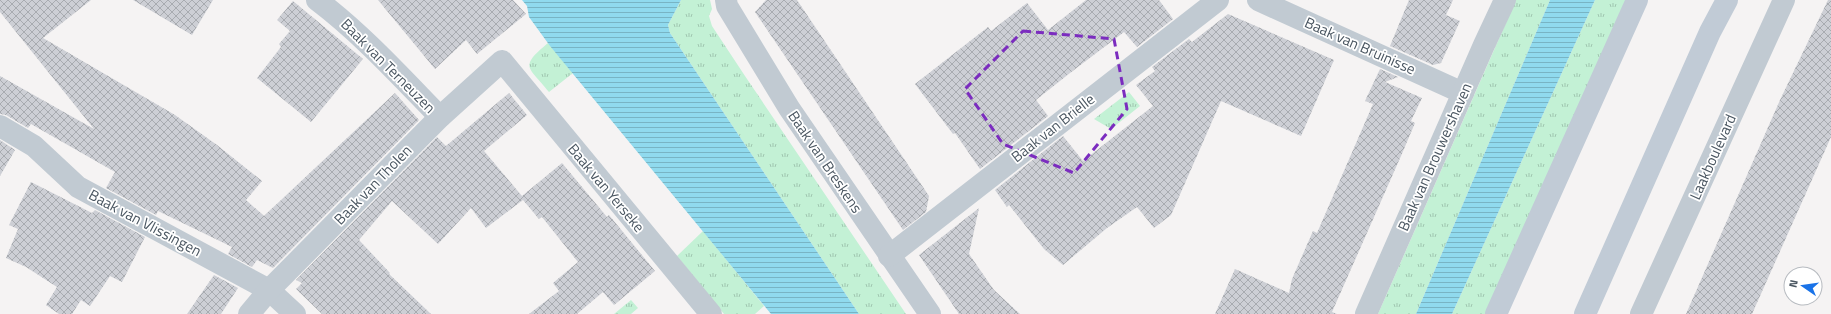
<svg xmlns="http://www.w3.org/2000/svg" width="1831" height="314" viewBox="0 0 1831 314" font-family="'Titillium Web',sans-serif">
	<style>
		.grass { fill: url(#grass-tufts) }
		.water { fill: url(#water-rules) }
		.building { fill: url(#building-cross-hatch) }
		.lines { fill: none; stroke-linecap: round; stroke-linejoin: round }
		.minor { stroke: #c1cad2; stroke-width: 22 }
		.secondary { stroke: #c1cbd6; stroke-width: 22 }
		.marked { fill: none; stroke: #7b2cbf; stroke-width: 3; stroke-dasharray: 8 5; stroke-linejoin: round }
		.labels { text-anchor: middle; stroke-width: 3.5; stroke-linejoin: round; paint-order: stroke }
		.street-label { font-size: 15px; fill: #4a5661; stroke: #fff }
	</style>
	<defs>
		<pattern id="grass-tufts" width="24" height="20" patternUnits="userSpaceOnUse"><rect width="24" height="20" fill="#c3f1d5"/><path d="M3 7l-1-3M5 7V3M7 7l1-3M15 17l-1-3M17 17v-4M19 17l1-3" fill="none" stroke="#a0c6b0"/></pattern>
		<pattern id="water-rules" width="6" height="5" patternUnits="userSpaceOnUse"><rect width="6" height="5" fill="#90daee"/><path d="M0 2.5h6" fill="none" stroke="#78b4c4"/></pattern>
		<pattern id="building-cross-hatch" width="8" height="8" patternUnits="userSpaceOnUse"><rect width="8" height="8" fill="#cdcfd5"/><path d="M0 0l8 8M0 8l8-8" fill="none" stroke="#a8abb0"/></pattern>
	</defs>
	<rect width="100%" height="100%" fill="#f5f3f3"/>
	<g class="grass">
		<path d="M681 0H710L712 9 709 16 712 26 745 76 906 314H859L670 33 668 25Z"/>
		<path d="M1516 0H1550L1416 314H1378Z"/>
		<path d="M1595 0H1626L1488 314H1452Z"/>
		<path d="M548 43 573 73 549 92C529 66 518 68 548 43Z"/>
		<path d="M1129 92 1140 106 1111 129 1094 119Z"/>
		<path d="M703 231 764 306 755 314H724L677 256Z"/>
		<path d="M631 300 638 308 631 314H614Z"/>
	</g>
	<g class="water">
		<path d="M522 0H681L668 25 670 33 859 314H771L550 46 529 17 527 6Z"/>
		<path d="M1550 0H1595L1452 314H1416Z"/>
	</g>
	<g class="building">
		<path d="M0 0H91L43 38 175 115 217 145 262 181 246 200 264 216 395 93 419 120 273 268 257 260 252 267 228 254 232 247 158 211 156 215 106 188 115 172 31 124 28 128 6 115 0 114V76L94 129 0 12Z"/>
		<path d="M133 0H213L192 35Z"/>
		<path d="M378 0H513L526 14 477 54 466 40 435 69Z"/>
		<path d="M766 0H797L929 196 926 212 903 230 755 12Z"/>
		<path d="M1086 0H1159L1173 19 1137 47 1124 32 1070 73 1036 100 1048 116 980 169 955 133 953 134 915 84 988 27 991 31 1027 3 1048 30Z"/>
		<path d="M1409 0H1453L1446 15 1460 21 1441 63 1433 65 1390 46Z"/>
		<path d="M1828 0H1831V137L1752 314H1686L1780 100Z"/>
		<path d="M293 1 363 59 311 122 257 78 281 47 279 44 290 31 277 20Z"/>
		<path d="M1228 14 1334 60 1301 136 1221 101 1171 215 1154 228 1137 207 1107 228 1063 265 1044 249 1009 205 1007 207 995 190 1063 136 1083 161 1153 106 1136 85 1155 71 1152 67 1189 39 1192 42Z"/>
		<path d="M1380 69 1398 77 1385 82 1422 98 1411 121 1415 123 1401 156 1332 312 1337 314H1215L1235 269 1289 293 1292 279 1313 231 1317 233 1373 104 1365 101Z"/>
		<path d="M509 93 527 115 484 151 522 196 562 163 607 217 609 215 655 271 614 305 603 292 577 314H529L559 291 553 283 578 262 542 217 539 219 523 200 486 228 471 208 438 244 392 201 359 240 390 273 389 274 431 314H322L296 289 302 283 296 280 437 137 446 146Z"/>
		<path d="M0 140 15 150 0 176Z"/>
		<path d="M31 182 92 213 95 210 145 237 122 282 110 276 90 306 81 300 72 314H59L46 305 57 287 26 267 6 258 18 229 9 225Z"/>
		<path d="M979 208 969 254 994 290 1020 314H959L919 255Z"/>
		<path d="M214 275 238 288 221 314H187Z"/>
	</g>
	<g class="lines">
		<g class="minor">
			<path d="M317 0C362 34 400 76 440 117"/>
			<path d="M726 0 727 6 789 108 930 314"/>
			<path d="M1258 0 1463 93"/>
			<path d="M0 126 34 146 78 187 269 290 295 314"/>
			<path d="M889 256 1218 0"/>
			<path d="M249 314 269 290 440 117 502 61 711 314"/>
			<path d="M1366 314 1484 45 1505 0"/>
			<path d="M1641 314 1784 0"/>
		</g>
		<g class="secondary">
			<path d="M1496 314 1637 0"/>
			<path d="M1585 314 1710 32 1727 0"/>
		</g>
	</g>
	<path class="marked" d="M1023 31 1114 39 1127 109 1074 173 1003 144 965 89Z"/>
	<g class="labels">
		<g class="street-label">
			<text transform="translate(1360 46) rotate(24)" y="5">Baak van Bruinisse</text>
			<text transform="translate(388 66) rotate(45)" y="5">Baak van Terneuzen</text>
			<text transform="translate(1053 128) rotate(-38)" y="5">Baak van Brielle</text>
			<text transform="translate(1435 157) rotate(-66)" y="5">Baak van Brouwershaven</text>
			<text transform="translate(1713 157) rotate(-66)" y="5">Laakboulevard</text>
			<text transform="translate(825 162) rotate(56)" y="5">Baak van Breskens</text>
			<text transform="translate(373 185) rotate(-46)" y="5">Baak van Tholen</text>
			<text transform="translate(606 188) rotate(50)" y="5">Baak van Yerseke</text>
			<text transform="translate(145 223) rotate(28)" y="5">Baak van Vlissingen</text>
		</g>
	</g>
	<g transform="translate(1803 286) rotate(283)"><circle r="19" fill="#ffffff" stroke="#b7bbc0"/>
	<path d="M0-3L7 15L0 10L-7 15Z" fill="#1a73e8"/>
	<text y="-6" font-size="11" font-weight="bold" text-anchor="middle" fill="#4a5661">N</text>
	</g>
</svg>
